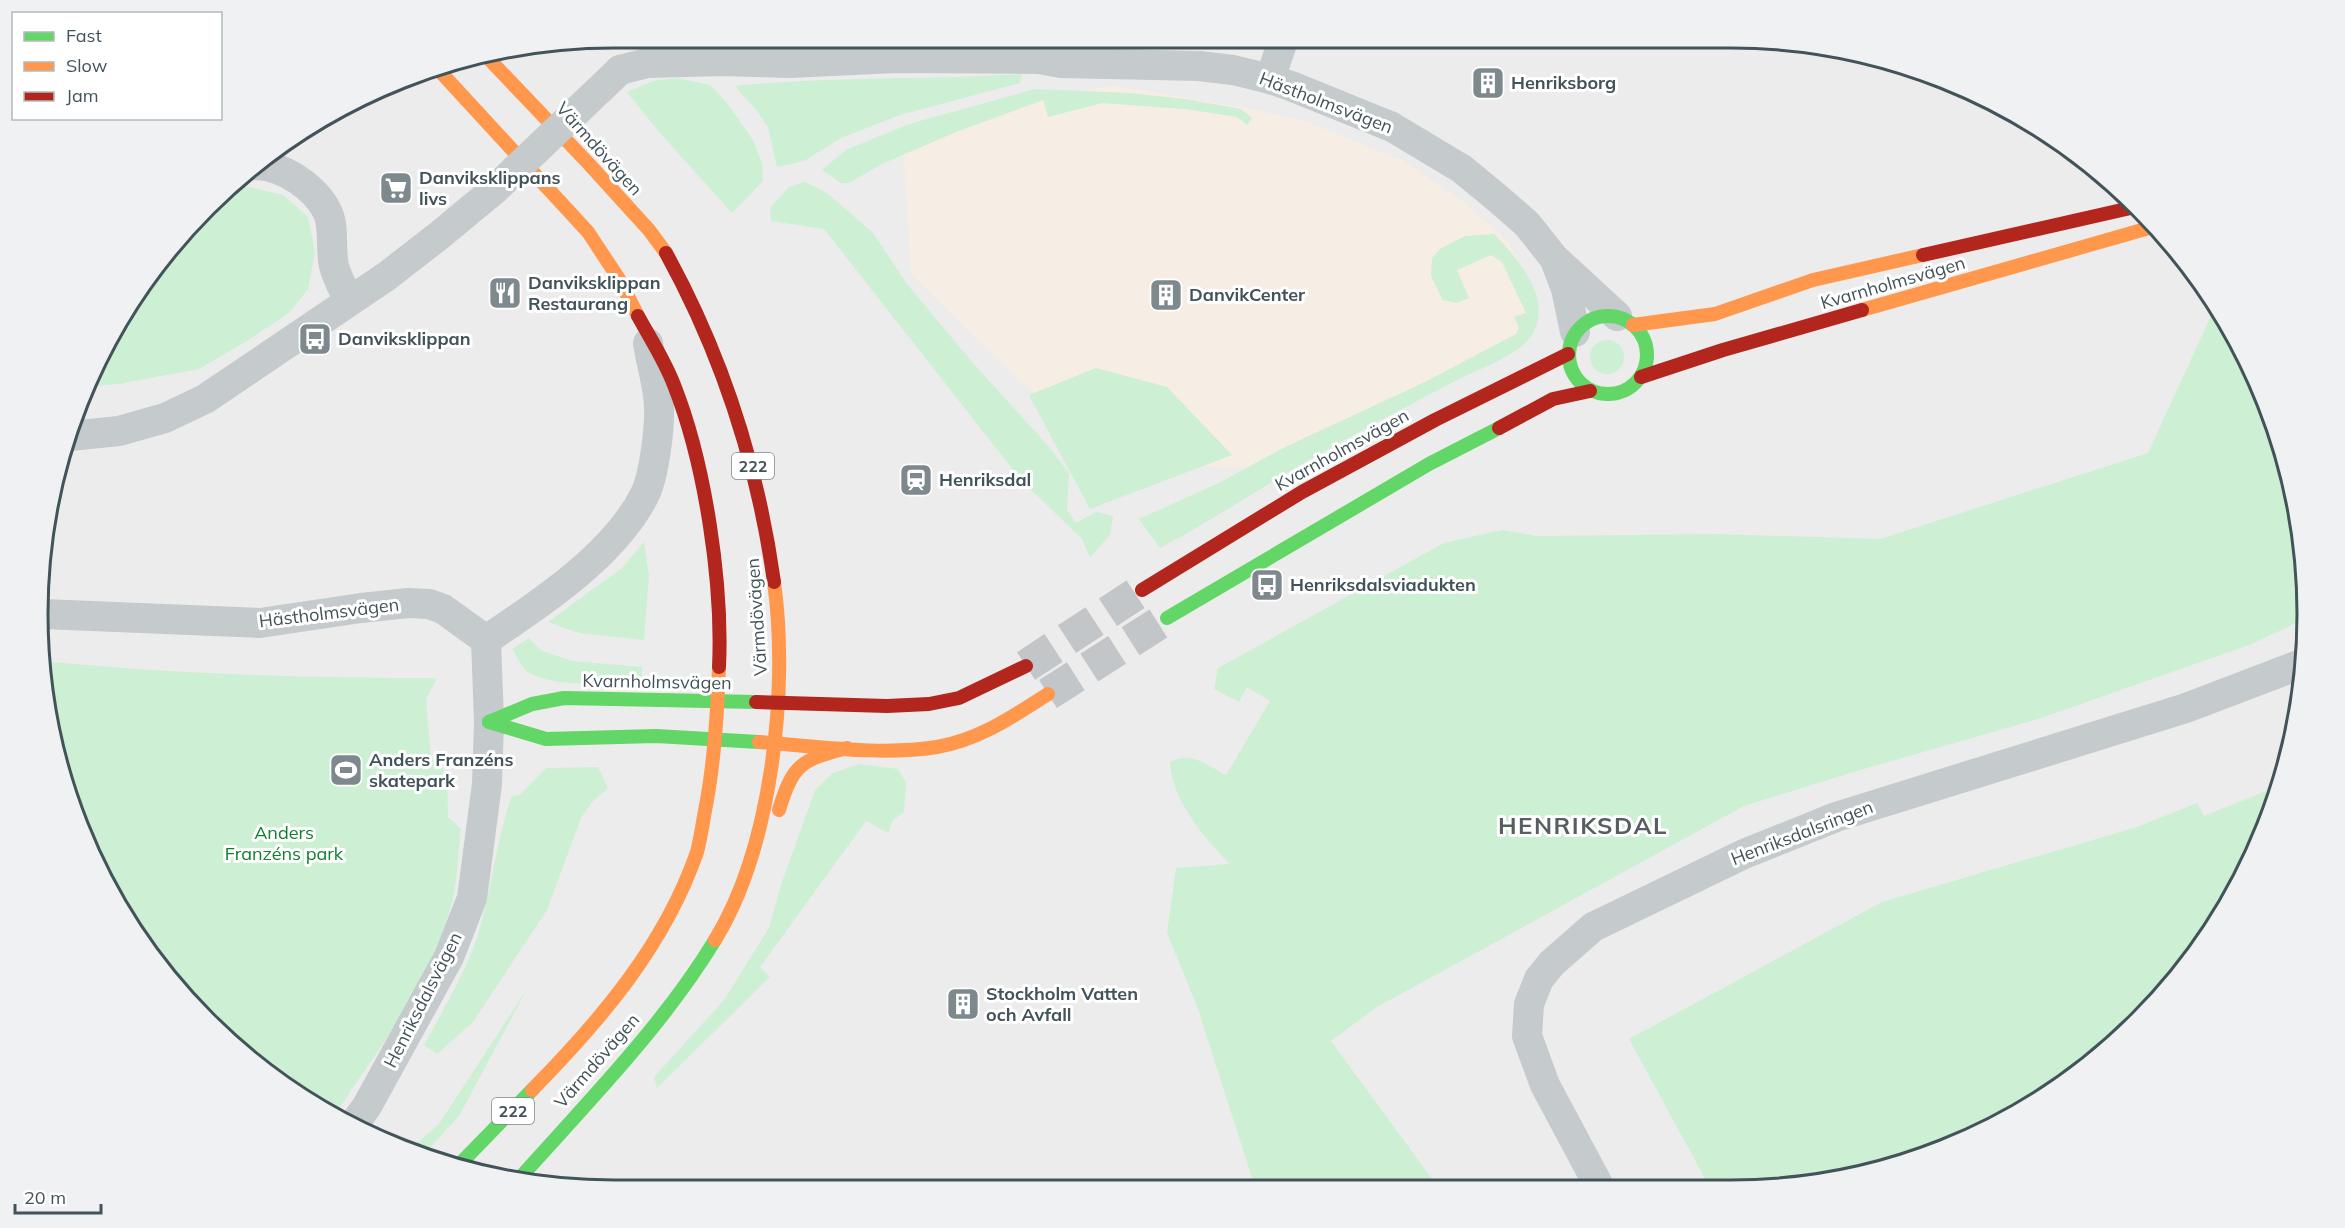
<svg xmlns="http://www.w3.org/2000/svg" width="2345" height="1228" viewBox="0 0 2345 1228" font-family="Mulish,sans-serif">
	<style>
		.commercial { fill: #f6ede5 }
		.green { fill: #cdefd3 }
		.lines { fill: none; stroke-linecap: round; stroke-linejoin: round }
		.secondary-tunnel { stroke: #c2c6c8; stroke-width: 33; stroke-dasharray: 33 16; stroke-linecap: butt }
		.street { stroke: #c5cacc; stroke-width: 30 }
		.fast { stroke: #63d668; stroke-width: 14 }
		.slow { stroke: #ff974d; stroke-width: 14 }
		.jam { stroke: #b3261e; stroke-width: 14 }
		.street-bridge { stroke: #c5cacc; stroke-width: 30 }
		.labels { text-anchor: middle; stroke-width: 6; stroke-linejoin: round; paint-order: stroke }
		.shield { fill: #fff; stroke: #7b878c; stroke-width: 1.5 }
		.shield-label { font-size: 16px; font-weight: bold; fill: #42545a }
		.poi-label { font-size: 18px; font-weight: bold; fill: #42545a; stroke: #fff; text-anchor: start }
		.street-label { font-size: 18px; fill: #42545a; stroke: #fff }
		.park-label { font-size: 18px; fill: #0e802e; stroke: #fff }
		.district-label { font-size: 24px; font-weight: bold; letter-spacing: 1.5px; fill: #575e61; stroke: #fff }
		.rim { fill: none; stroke: #42545a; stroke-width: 3 }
	</style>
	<rect width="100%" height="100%" fill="#edecec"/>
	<path class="commercial" d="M1116 86 1252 109 1310 123 1401 160 1465 203 1507 241 1531 282 1536 315 1521 338 1255 468 1107 465 911 274 903 143 1043 95Z"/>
	<g class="green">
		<path d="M614 38H934L811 45 681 41 589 51 576 44Z"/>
		<path d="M1022 74 1020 83 900 115 841 138 804 161 777 167 768 127 756 110 735 86C830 76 927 80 1022 74Z"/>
		<path d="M677 78 710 85 727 103 753 140 762 163 763 181 732 213 660 133 627 92 653 81Z"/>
		<path d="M1035 89 1129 93 1185 99 1241 109 1252 118 1247 125 1237 117 1185 109 1102 103 1048 117 1043 100 956 132 884 163 849 183H841L822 170 846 150 909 124Z"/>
		<path d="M805 182 827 193 873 233 907 284 973 363 1050 448 1069 473 1067 510 1076 523 1096 512 1113 516 1110 535 1090 557 1082 539 1022 481 824 229 771 221 770 208 789 187Z"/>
		<path d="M250 187 283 195 308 217 315 252 308 289 289 313 247 341 199 369 118 384 93 386 134 294 233 189Z"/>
		<path d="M1494 234C1516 257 1550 294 1535 329 1525 354 1480 368 1457 380 1407 406 1358 432 1309 460 1259 489 1211 521 1160 548L1139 519 1221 482 1283 448 1425 382 1516 334 1519 328 1514 317 1526 313 1502 262 1491 255 1457 270 1469 298 1456 303 1443 300 1431 276 1432 258 1440 249 1465 236Z"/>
		<path d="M2216 305 2230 326 2277 429 2303 539 2305 619 2249 645 2038 719 1850 773 1744 806 1377 1007 1331 1041 1438 1187H1249L1253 1181 1197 1006 1167 933 1176 868 1230 864C1205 839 1171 799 1170 762 1192 751 1207 765 1226 775L1270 701 1247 687 1239 702 1214 689 1218 668 1444 543 1502 530 1537 536 1717 534 1880 539 2148 453Z"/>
		<circle cx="1607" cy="357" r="17"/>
		<path d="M1096 368 1167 387 1232 455 1090 509 1029 395Z"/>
		<path d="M644 542 649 575 644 640 579 633 548 622 622 568Z"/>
		<path d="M529 638 542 651 573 661 642 667V684C613 683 551 688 528 672 521 667 517 656 512 649Z"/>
		<path d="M41 661C173 674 305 678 437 678L426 699 431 759 439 761 447 776 448 817 461 829C458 850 458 872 454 893 440 971 377 1050 334 1116L263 1072 181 994 82 835Z"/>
		<path d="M859 764 898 769 906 783 904 812 893 820 888 833 866 821 760 967 770 977 657 1088 654 1077 724 1000 769 928 781 885 815 790 833 773Z"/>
		<path d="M598 767 608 788 592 802 581 818 547 910 473 1022 437 1054 424 1045C443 1010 469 967 480 928 492 885 497 840 511 797L521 794 546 768Z"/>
		<path d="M2279 786 2248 869 2165 994 2082 1072 1951 1147 1807 1186H1709L1629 1039 1882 902 2137 827 2197 803 2204 816Z"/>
		<path d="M527 989 459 1116 423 1155 409 1150 439 1124Z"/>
	</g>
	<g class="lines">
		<g class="secondary-tunnel">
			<path d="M1026 666 1142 590"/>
			<path d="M1048 694 1167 618"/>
		</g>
		<g class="street">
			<path d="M620 70 647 63 722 61 790 63 896 58 1039 59 1061 63 1199 66 1233 70 1270 79 1291 86 1392 127 1462 169 1496 197 1527 224 1554 258 1617 316"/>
			<path d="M1270 79 1284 38"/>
			<path d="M255 165C282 165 315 187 327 211 335 226 330 249 334 266 337 278 344 290 349 301"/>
			<path d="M1555 260 1566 289 1575 332"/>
			<path d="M70 436 119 431 165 418 205 399 387 276 441 234 494 190"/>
			<path d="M43 614 260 623 361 608 408 603 429 604 443 609 486 640"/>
			<path d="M486 640C540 604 614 555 644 496 654 478 660 427 659 406 658 385 651 363 648 343"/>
			<path d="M352 1127 367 1106 449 957 472 898 487 784 489 722 486 640"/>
			<path d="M1599 1186 1545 1085 1527 1036 1529 1004 1539 979 1552 963 1593 927 1744 854 1836 817 2186 708 2304 663"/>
		</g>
		<g class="fast">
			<circle cx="1608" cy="355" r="39"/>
			<path d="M1167 618 1429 464 1499 428"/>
			<path d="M489 722 546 739 656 736 759 742"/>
			<path d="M489 722 532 704 564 698 756 702"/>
			<path d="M456 1168 532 1090"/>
			<path d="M518 1180C585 1105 663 1026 715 940"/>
		</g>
		<g class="slow">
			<path d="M488 58 589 164 649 230 666 253"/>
			<path d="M436 67 588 232 619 279 638 316"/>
			<path d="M1862 310 2156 226"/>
			<path d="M1633 325 1715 314 1813 280 1923 255"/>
			<path d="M759 742C817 746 880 756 937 747 979 740 1014 716 1048 694"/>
			<path d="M779 810C793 764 801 760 847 748"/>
			<path d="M715 940C772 847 789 689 774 582"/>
			<path d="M532 1090C600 1021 665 945 697 852 700 841 702 828 704 816 714 767 717 718 719 667"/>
		</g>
		<g class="jam">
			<path d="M666 253C722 355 758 467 774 582"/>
			<path d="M1923 255 2135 207"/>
			<path d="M638 316C650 338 665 361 674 385 705 463 723 583 719 667"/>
			<path d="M1641 377 1723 350 1862 310"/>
			<path d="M1499 428 1553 399 1590 391"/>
			<path d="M1142 590 1302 492 1435 420 1568 354"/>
			<path d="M756 702 887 706 929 704 959 698 1026 666"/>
		</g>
		<path class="street-bridge" d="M494 190 620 70"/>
	</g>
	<defs>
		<g id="building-square" transform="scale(1.725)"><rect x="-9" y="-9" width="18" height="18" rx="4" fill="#7e898d" stroke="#fff"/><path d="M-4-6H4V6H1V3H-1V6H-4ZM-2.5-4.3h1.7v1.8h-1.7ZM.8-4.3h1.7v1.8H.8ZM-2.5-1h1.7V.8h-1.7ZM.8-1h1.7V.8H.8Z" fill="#fff"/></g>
		<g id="supermarket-square" transform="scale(1.725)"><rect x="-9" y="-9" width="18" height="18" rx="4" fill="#7e898d" stroke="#fff"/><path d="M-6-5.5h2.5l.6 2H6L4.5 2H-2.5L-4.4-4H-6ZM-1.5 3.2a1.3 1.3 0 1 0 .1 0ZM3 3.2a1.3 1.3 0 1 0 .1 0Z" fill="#fff"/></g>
		<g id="restaurant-square" transform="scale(1.725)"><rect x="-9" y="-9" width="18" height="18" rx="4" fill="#7e898d" stroke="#fff"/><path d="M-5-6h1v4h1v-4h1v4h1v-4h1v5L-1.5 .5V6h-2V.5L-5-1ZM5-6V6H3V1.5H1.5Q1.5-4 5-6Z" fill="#fff"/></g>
		<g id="bus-square" transform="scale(1.725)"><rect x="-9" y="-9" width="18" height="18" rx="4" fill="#7e898d" stroke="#fff"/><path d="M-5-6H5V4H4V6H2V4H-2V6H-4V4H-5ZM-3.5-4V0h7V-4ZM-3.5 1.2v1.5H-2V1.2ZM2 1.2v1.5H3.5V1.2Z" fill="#fff"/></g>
		<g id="station-square" transform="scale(1.725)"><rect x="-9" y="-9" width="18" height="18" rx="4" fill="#7e898d" stroke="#fff"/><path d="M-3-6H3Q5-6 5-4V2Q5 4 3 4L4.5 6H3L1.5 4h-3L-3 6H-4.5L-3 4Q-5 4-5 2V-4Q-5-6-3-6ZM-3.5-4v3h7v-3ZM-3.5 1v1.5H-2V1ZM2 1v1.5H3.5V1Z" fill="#fff"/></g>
		<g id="stadium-square" transform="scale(1.725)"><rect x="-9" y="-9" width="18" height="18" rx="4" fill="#7e898d" stroke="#fff"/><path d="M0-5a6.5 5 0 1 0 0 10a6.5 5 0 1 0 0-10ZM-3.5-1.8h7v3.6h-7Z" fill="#fff"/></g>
	</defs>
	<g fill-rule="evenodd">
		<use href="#building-square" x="1488" y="83"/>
		<use href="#supermarket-square" x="396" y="188"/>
		<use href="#restaurant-square" x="505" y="293"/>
		<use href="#building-square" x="1166" y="295"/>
		<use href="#bus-square" x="315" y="339"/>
		<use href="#station-square" x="916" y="480"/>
		<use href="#bus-square" x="1267" y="585"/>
		<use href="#stadium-square" x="346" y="770"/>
		<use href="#building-square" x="963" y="1004"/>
	</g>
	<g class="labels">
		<g class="shield">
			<rect x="732" y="453" width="42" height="26" rx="4.5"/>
			<rect x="492" y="1098" width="42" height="26" rx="4.5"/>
		</g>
		<g class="shield-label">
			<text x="753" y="472">222</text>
			<text x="513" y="1117">222</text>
		</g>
		<g class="poi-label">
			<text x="1511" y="89">Henriksborg</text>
			<text x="419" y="184">Danviksklippans<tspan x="419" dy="21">livs</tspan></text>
			<text x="528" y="289">Danviksklippan<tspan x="528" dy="21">Restaurang</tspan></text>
			<text x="1189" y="301">DanvikCenter</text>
			<text x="338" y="345">Danviksklippan</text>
			<text x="939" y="486">Henriksdal</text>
			<text x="1290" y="591">Henriksdalsviadukten</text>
			<text x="369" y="766">Anders Franzéns<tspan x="369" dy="21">skatepark</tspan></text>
			<text x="986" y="1000">Stockholm Vatten<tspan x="986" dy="21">och Avfall</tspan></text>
		</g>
		<g class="street-label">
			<text transform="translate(1326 103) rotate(21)" y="6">Hästholmsvägen</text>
			<text transform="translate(599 149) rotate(48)" y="6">Värmdövägen</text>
			<text transform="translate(1893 283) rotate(-16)" y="6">Kvarnholmsvägen</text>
			<text transform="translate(1342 450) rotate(-29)" y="6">Kvarnholmsvägen</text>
			<text transform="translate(329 613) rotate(-7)" y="6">Hästholmsvägen</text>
			<text transform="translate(757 617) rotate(-94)" y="6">Värmdövägen</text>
			<text transform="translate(657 682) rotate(1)" y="6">Kvarnholmsvägen</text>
			<text transform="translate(1802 833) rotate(-21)" y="6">Henriksdalsringen</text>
			<text transform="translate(423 1000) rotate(-63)" y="6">Henriksdalsvägen</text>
			<text transform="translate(597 1061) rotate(-49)" y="6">Värmdövägen</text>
		</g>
		<g class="park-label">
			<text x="284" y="839">Anders<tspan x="284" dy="21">Franzéns park</tspan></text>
		</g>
		<g class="district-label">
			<text x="1583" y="834">HENRIKSDAL</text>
		</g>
	</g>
	<path d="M0 0H2345V1228H0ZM614 48H1731A566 566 0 0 1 2297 614V614A566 566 0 0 1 1731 1180H614A566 566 0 0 1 48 614V614A566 566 0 0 1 614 48Z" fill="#f0f1f2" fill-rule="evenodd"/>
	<path class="rim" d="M614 48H1731A566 566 0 0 1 2297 614V614A566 566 0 0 1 1731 1180H614A566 566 0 0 1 48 614V614A566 566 0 0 1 614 48Z"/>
	<rect x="12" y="12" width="210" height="108" fill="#ffffff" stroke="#b3bbbd" stroke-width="1.5"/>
	<rect x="24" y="32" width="30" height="9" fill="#63d668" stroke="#b3bbbd" stroke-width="1.5"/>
	<text x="66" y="42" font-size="18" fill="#42545a">Fast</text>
	<rect x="24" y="62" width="30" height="9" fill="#ff974d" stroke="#b3bbbd" stroke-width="1.5"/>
	<text x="66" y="72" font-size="18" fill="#42545a">Slow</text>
	<rect x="24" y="92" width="30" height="9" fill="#b3261e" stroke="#b3bbbd" stroke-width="1.5"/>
	<text x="66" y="102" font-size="18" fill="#42545a">Jam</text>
	<path d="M15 1204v9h86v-9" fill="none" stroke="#42545a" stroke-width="3"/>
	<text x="24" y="1204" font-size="18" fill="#42545a" stroke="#ffffff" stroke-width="4.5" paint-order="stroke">20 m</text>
</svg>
